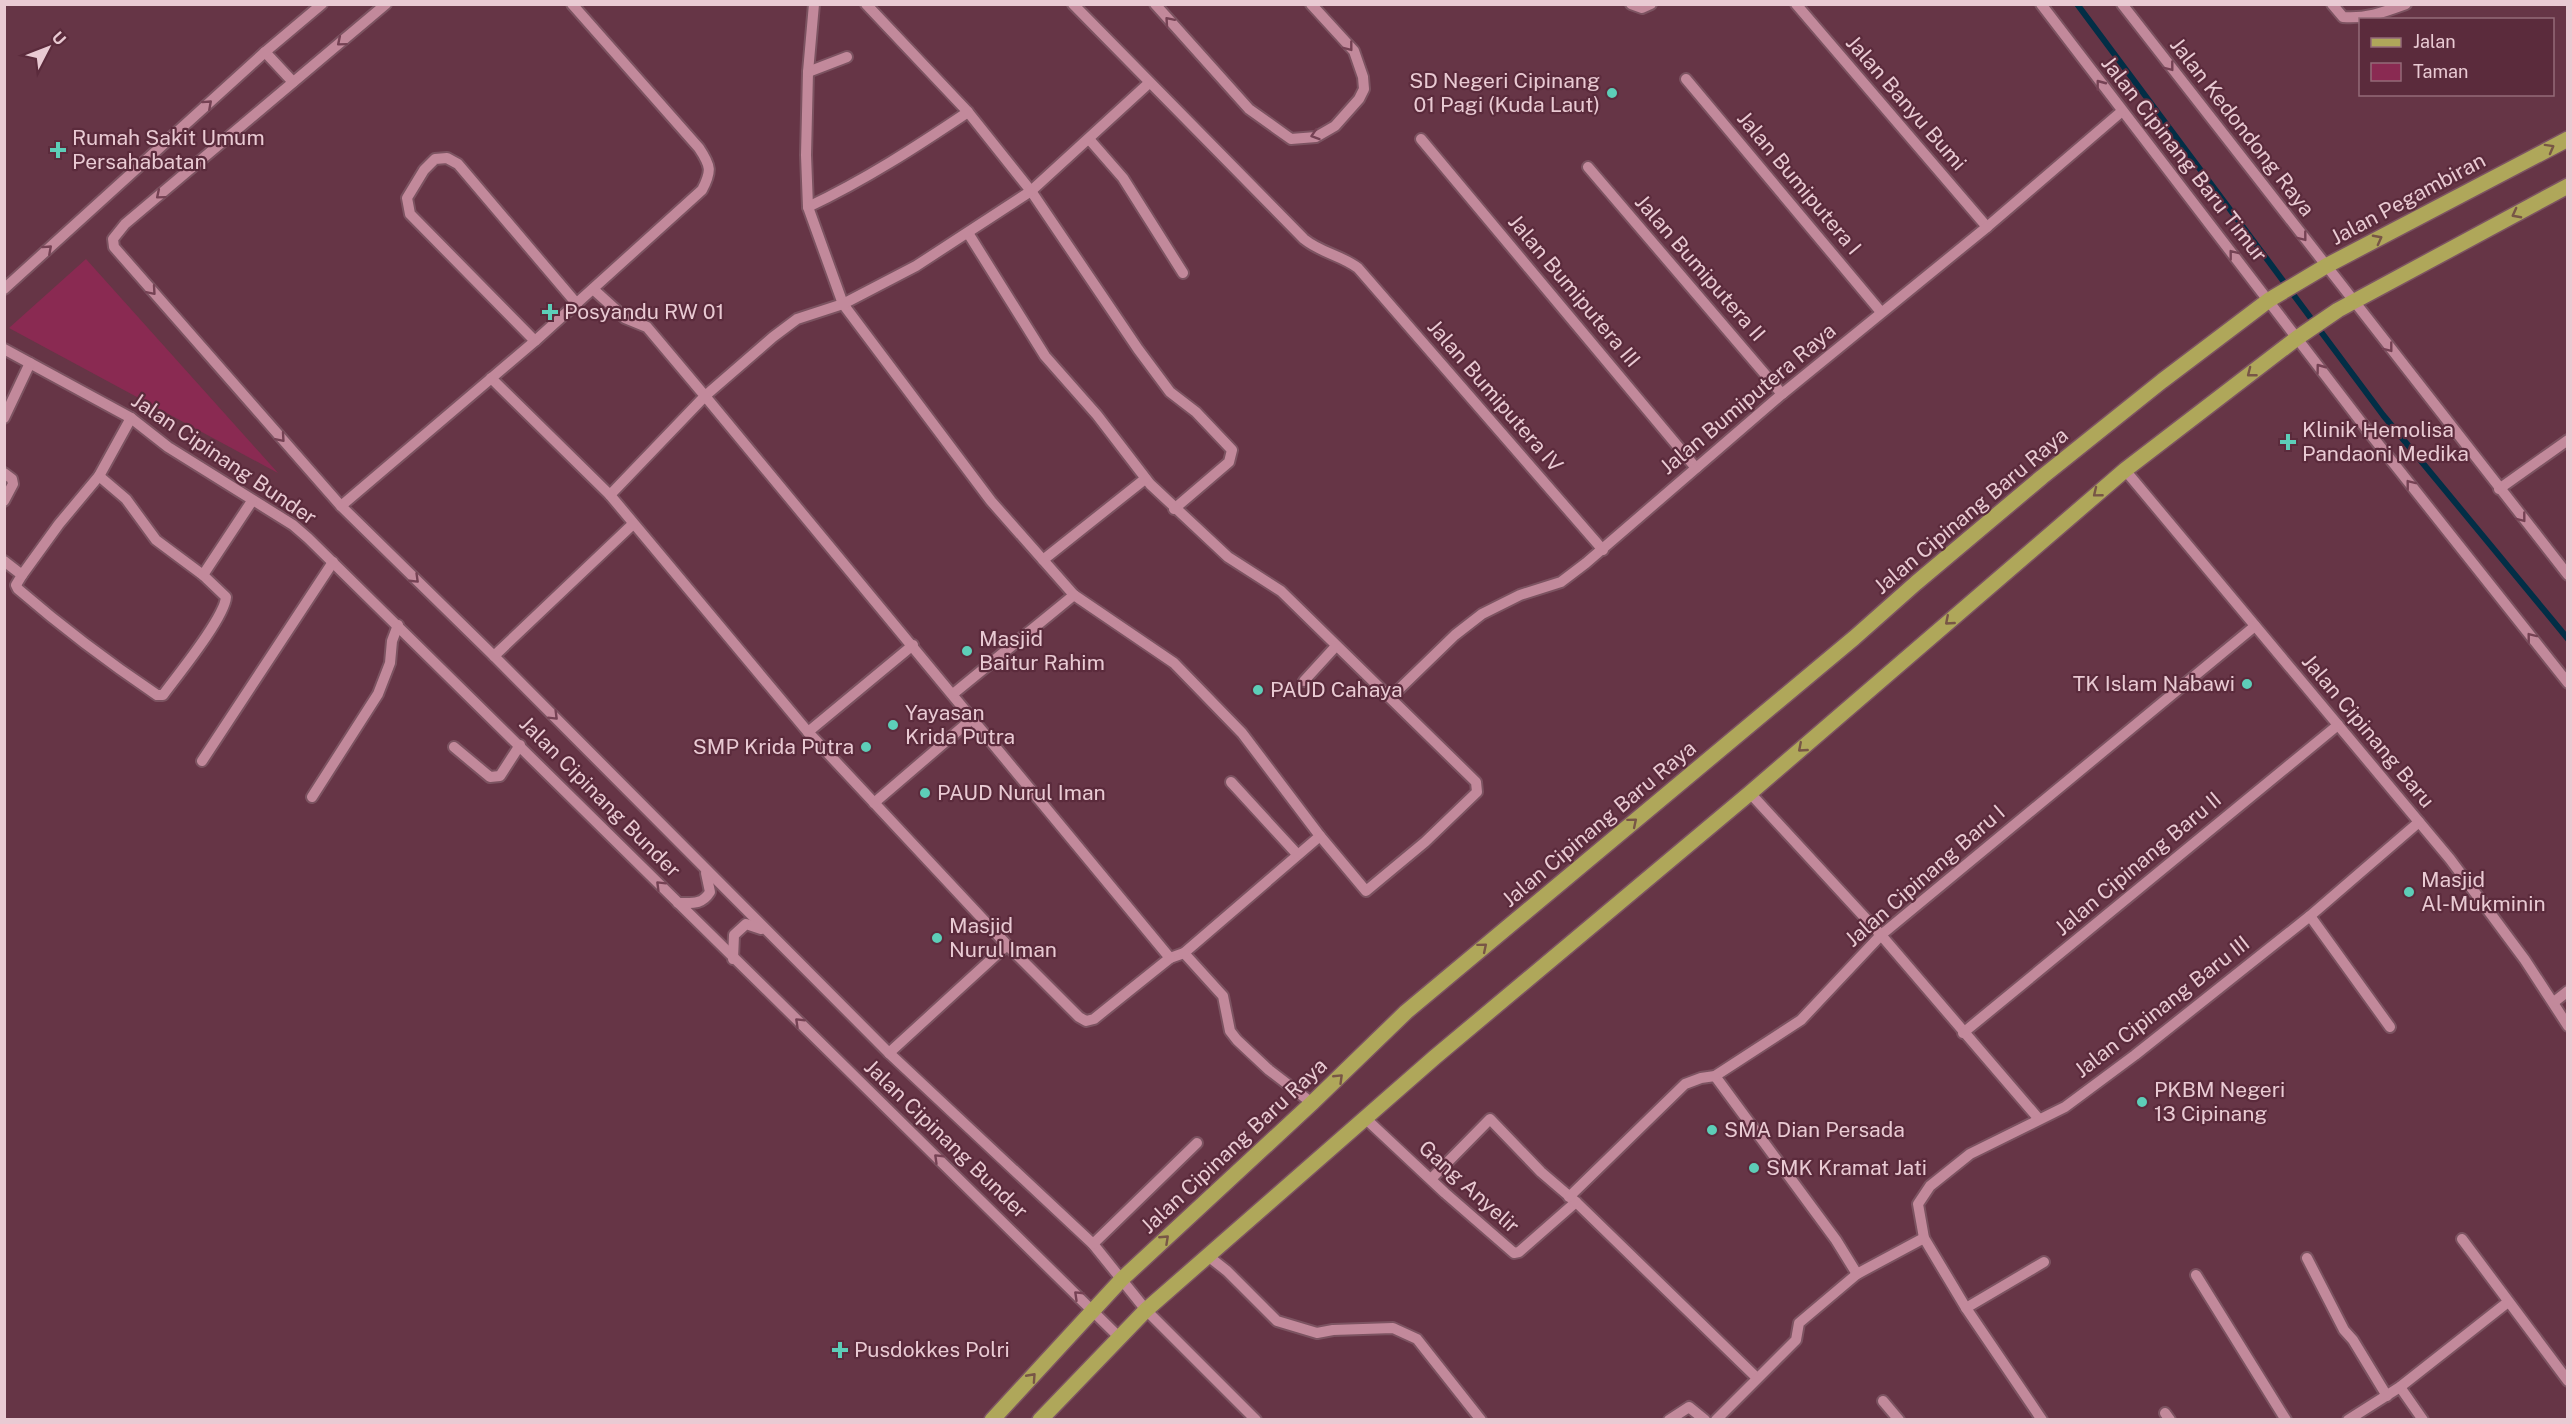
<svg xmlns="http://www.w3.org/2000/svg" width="2572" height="1424" viewBox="0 0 2572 1424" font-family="'Public Sans',sans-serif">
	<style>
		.park { fill: #8a2a52 }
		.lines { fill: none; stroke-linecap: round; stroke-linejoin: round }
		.stream { stroke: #022e46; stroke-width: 6 }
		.minor-casing { stroke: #7c5361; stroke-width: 14 }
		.major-casing { stroke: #7c5361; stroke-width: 18 }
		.minor { stroke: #c2899b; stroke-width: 10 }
		.major { stroke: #afa75a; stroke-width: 15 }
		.oneway { stroke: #754254 }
		.oneway2 { stroke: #785646 }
		.poi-dot { fill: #5dceb8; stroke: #5b2b3c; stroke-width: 2 }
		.labels { text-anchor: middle; stroke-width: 4.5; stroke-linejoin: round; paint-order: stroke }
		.poi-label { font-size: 21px; fill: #e9cad3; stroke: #5b2b3c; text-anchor: start }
		.street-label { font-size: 21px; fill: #e9cad3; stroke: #5b2b3c }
	</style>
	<rect width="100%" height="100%" fill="#663546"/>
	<path class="park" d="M86 259 278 473 9 328Z"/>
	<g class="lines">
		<path class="stream" d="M2077 4 2383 415 2568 639"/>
		<g class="minor-casing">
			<g id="minor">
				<path d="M386 4 125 224 113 239 114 247 341 506 494 656 889 1053 1093 1244 1146 1310 1256 1420"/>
				<path d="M814 4 808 72 806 155 808 207 843 304 991 501 1074 595 1174 663 1242 733 1320 836 1184 953 1170 958"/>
				<path d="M866 4 968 112 1031 191 1138 349 1170 392 1196 412 1232 450 1229 462 1174 509"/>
				<path d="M1073 4 1304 239C1321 253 1341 255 1358 268L1603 550"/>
				<path d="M1155 4 1249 109 1291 139 1316 137 1335 126 1359 99 1364 89 1363 77 1354 51 1311 4"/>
				<path d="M1631 4 1642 8 1651 4"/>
				<path d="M1796 4 1987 227"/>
				<path d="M2041 4 2368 431 2568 683"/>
				<path d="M2122 4 2568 575"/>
				<path d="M2332 4 2343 17C2366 19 2384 12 2406 4"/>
				<path d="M265 52 293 82"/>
				<path d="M808 72 847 57"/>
				<path d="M1686 79 1881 312"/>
				<path d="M1089 139 1123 178 1183 273"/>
				<path d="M1421 139 1696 468"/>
				<path d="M1588 167 1782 394"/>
				<path d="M808 207C865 180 916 147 968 112"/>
				<path d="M968 233 1045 356 1097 415 1150 484 1228 557 1281 591 1476 782 1477 792 1425 842 1366 891 1320 836"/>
				<path d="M4 289 265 52 322 4"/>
				<path d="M593 289 625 318 647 327 705 396 1170 958 1094 1019 1086 1021 1079 1017 1007 945 808 732 610 495 705 396 773 337 797 319 843 304 916 266 1031 191 1149 83"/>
				<path d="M535 341 410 214 407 198 424 170 435 159 447 158 458 164 577 304"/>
				<path d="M4 349 131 418 168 447 293 525 308 538 1119 1337"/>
				<path d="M491 378 610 495"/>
				<path d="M4 418 30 363"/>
				<path d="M2125 470 2450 859 2525 960 2568 1026"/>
				<path d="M4 473 12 479 13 484 4 501"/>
				<path d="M2499 489 2568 440"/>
				<path d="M341 506 535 341 702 190C712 171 711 166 699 148L572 4"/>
				<path d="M1043 560 1145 479"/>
				<path d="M4 561 22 575 16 585 18 589C63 628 108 662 157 695H163C177 676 225 617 226 597L203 575 156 540 126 499 99 476"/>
				<path d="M22 575 59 524 99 476 131 418"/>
				<path d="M203 575 252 501"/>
				<path d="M494 656 633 524"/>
				<path d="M1304 681 1336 646"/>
				<path d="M953 694 1074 595"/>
				<path d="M1391 697 1455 635 1482 614 1520 595 1561 582 1586 563 1782 394 1987 227 2121 112"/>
				<path d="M808 732 913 645"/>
				<path d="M454 747 490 777 500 776 520 745"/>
				<path d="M202 761 333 562"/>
				<path d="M1231 782 1297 854"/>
				<path d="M1750 793 1881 935 2038 1118"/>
				<path d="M312 797 378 694 390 663 392 641 398 625"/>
				<path d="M874 803 973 718"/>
				<path d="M678 903C692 903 702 905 710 892L706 873"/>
				<path d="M2310 916 2390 1027"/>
				<path d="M1184 953 1223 996 1230 1031 1237 1040 1269 1070 1312 1103"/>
				<path d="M733 959 734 935 746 924 761 929"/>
				<path d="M2554 1002 2568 991"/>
				<path d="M1963 1033 2338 725"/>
				<path d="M889 1053 1007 945"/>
				<path d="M1715 1076 1836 1240 1857 1274"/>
				<path d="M1365 1118 1445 1193 1514 1253 1519 1252 1576 1202"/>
				<path d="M1431 1179 1490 1119 1541 1172 1576 1202 1757 1378"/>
				<path d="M1569 1197 1685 1084 1701 1078 1715 1076 1801 1020 1881 935 2255 626"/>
				<path d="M2462 1239 2568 1381"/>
				<path d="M1093 1244 1197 1143"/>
				<path d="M1208 1256 1227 1271 1277 1321 1317 1333 1333 1330 1393 1328 1417 1339 1481 1420"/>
				<path d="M2307 1258 2344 1330 2353 1340 2387 1396"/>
				<path d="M2196 1275 2286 1420"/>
				<path d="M1966 1308 2044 1262"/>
				<path d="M2400 1387 2423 1420"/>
				<path d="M1883 1401 1899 1420"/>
				<path d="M2165 1413 2170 1420"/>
				<path d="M1669 1420 1689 1407 1705 1420"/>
				<path d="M1716 1420 1796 1340 1799 1323 1857 1274 1924 1238"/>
				<path d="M2042 1420 1966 1308 1924 1238 1918 1204 1930 1186 1970 1154 2065 1107 2135 1055 2310 916 2419 822"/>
				<path d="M2348 1420 2400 1387 2508 1302"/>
			</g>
		</g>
		<g class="major-casing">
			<g id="major">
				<path d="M992 1420 1122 1279 1312 1103 1406 1012 1854 638 1916 583 2042 477 2162 381 2269 300 2326 266 2568 139"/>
				<path d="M1040 1420 1146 1310 1435 1057 1750 793 2125 470 2297 338 2338 310 2568 186"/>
			</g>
		</g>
		<use href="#minor" class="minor"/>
		<use href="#major" class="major"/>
	</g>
	<defs><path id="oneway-chevron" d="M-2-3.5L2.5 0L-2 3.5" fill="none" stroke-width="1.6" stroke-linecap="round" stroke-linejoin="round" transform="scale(1.5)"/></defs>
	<g class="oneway">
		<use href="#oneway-chevron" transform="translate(1169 21) rotate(-131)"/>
		<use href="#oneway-chevron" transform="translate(341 42) rotate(140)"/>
		<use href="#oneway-chevron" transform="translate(1349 47) rotate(52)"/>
		<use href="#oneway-chevron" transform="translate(2170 67) rotate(52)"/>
		<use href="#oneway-chevron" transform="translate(2100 84) rotate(-127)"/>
		<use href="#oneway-chevron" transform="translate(208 104) rotate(-42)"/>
		<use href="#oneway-chevron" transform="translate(1315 135) rotate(162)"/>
		<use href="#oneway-chevron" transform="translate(160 195) rotate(140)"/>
		<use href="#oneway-chevron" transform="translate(2303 237) rotate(52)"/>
		<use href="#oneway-chevron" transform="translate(48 249) rotate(-42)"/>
		<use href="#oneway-chevron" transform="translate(2233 254) rotate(-128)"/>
		<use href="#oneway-chevron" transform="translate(152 291) rotate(49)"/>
		<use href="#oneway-chevron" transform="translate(2389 348) rotate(52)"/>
		<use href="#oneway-chevron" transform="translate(2320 368) rotate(-127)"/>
		<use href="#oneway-chevron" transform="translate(281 438) rotate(49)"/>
		<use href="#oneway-chevron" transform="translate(2410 484) rotate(-128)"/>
		<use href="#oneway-chevron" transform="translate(2522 518) rotate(52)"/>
		<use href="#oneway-chevron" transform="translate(415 579) rotate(44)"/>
		<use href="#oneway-chevron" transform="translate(2531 637) rotate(-128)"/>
		<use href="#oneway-chevron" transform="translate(554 716) rotate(45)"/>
		<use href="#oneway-chevron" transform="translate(660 885) rotate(-135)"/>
		<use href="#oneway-chevron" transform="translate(799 1022) rotate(-136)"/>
		<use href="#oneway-chevron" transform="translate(938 1158) rotate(-136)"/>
		<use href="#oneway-chevron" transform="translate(1078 1295) rotate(-136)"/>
	</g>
	<g class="oneway2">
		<use href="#oneway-chevron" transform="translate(2550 148) rotate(-29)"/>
		<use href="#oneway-chevron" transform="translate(2516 214) rotate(152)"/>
		<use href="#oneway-chevron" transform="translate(2378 239) rotate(-28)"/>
		<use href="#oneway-chevron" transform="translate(2251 373) rotate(142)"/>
		<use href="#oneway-chevron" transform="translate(2097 493) rotate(141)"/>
		<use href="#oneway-chevron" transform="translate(1949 621) rotate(139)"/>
		<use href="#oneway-chevron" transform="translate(1802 748) rotate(139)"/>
		<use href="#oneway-chevron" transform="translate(1633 822) rotate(-40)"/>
		<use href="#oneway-chevron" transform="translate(1483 947) rotate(-40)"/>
		<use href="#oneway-chevron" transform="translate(1339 1078) rotate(-44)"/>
		<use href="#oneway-chevron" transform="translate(1165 1239) rotate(-43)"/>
		<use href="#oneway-chevron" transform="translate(1032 1377) rotate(-48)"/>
	</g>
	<g class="poi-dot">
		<circle cx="1612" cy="93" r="6"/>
		<path d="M55 141h6v6h6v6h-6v6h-6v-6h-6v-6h6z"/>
		<path d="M547 303h6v6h6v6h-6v6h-6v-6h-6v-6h6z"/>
		<path d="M2285 433h6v6h6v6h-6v6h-6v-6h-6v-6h6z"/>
		<circle cx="967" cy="651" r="6"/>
		<circle cx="2247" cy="684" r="6"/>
		<circle cx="1258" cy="690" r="6"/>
		<circle cx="893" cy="725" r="6"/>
		<circle cx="866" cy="747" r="6"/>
		<circle cx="925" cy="793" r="6"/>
		<circle cx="2409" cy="892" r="6"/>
		<circle cx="937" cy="938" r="6"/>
		<circle cx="2142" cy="1102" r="6"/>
		<circle cx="1712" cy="1130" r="6"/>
		<circle cx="1754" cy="1168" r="6"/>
		<path d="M837 1341h6v6h6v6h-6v6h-6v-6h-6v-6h6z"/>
	</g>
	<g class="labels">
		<g class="poi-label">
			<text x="1600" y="88" text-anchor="end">SD Negeri Cipinang<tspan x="1600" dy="24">01 Pagi (Kuda Laut)</tspan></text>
			<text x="72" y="145">Rumah Sakit Umum<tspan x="72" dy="24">Persahabatan</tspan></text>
			<text x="564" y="319">Posyandu RW 01</text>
			<text x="2302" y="437">Klinik Hemolisa<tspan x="2302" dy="24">Pandaoni Medika</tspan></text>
			<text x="979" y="646">Masjid<tspan x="979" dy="24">Baitur Rahim</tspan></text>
			<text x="2235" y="691" text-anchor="end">TK Islam Nabawi</text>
			<text x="1270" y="697">PAUD Cahaya</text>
			<text x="905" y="720">Yayasan<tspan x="905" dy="24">Krida Putra</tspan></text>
			<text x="854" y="754" text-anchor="end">SMP Krida Putra</text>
			<text x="937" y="800">PAUD Nurul Iman</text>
			<text x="2421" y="887">Masjid<tspan x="2421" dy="24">Al-Mukminin</tspan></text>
			<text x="949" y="933">Masjid<tspan x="949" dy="24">Nurul Iman</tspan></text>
			<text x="2154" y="1097">PKBM Negeri<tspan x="2154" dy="24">13 Cipinang</tspan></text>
			<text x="1724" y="1137">SMA Dian Persada</text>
			<text x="1766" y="1175">SMK Kramat Jati</text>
			<text x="854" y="1357">Pusdokkes Polri</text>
		</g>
		<g class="street-label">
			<text transform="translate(1906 103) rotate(49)" y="7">Jalan Banyu Bumi</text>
			<text transform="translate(2242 127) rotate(52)" y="7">Jalan Kedondong Raya</text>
			<text transform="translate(2184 159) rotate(52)" y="7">Jalan Cipinang Baru Timur</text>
			<text transform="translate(1799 183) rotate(50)" y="7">Jalan Bumiputera I</text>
			<text transform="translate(2408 199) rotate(-28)" y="7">Jalan Pegambiran</text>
			<text transform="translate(1700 268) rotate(49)" y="7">Jalan Bumiputera II</text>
			<text transform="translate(1574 291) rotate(50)" y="7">Jalan Bumiputera III</text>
			<text transform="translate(1495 396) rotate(49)" y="7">Jalan Bumiputera IV</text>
			<text transform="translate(1748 399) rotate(-40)" y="7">Jalan Bumiputera Raya</text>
			<text transform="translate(224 459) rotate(34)" y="7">Jalan Cipinang Bunder</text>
			<text transform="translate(1971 511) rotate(-40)" y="7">Jalan Cipinang Baru Raya</text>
			<text transform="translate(2368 731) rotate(50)" y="7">Jalan Cipinang Baru</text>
			<text transform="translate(600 797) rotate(45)" y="7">Jalan Cipinang Bunder</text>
			<text transform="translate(1599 824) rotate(-40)" y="7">Jalan Cipinang Baru Raya</text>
			<text transform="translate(2138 864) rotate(-40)" y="7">Jalan Cipinang Baru II</text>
			<text transform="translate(1925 876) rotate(-41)" y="7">Jalan Cipinang Baru I</text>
			<text transform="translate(2162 1007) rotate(-38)" y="7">Jalan Cipinang Baru III</text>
			<text transform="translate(946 1139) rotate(44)" y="7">Jalan Cipinang Bunder</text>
			<text transform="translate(1234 1146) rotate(-43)" y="7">Jalan Cipinang Baru Raya</text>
			<text transform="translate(1469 1187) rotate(42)" y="7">Gang Anyelir</text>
		</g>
	</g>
	<rect width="2572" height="1424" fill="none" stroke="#e9cad3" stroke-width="12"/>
	<rect x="2359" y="18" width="195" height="78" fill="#5b2b3c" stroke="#946b78" stroke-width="1.5"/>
	<rect x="2371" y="38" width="30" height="9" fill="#afa75a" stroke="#946b78" stroke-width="1.5"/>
	<text x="2413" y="48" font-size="18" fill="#e9cad3">Jalan</text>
	<rect x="2371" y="63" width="30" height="18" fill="#8a2a52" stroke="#946b78" stroke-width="1.5"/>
	<text x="2413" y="78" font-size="18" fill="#e9cad3">Taman</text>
	<g transform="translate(48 48) rotate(48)" stroke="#5b2b3c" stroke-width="4.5" paint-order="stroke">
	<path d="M0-4.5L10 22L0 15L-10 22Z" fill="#e9cad3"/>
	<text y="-9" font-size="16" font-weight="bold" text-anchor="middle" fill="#e9cad3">U</text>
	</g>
</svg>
